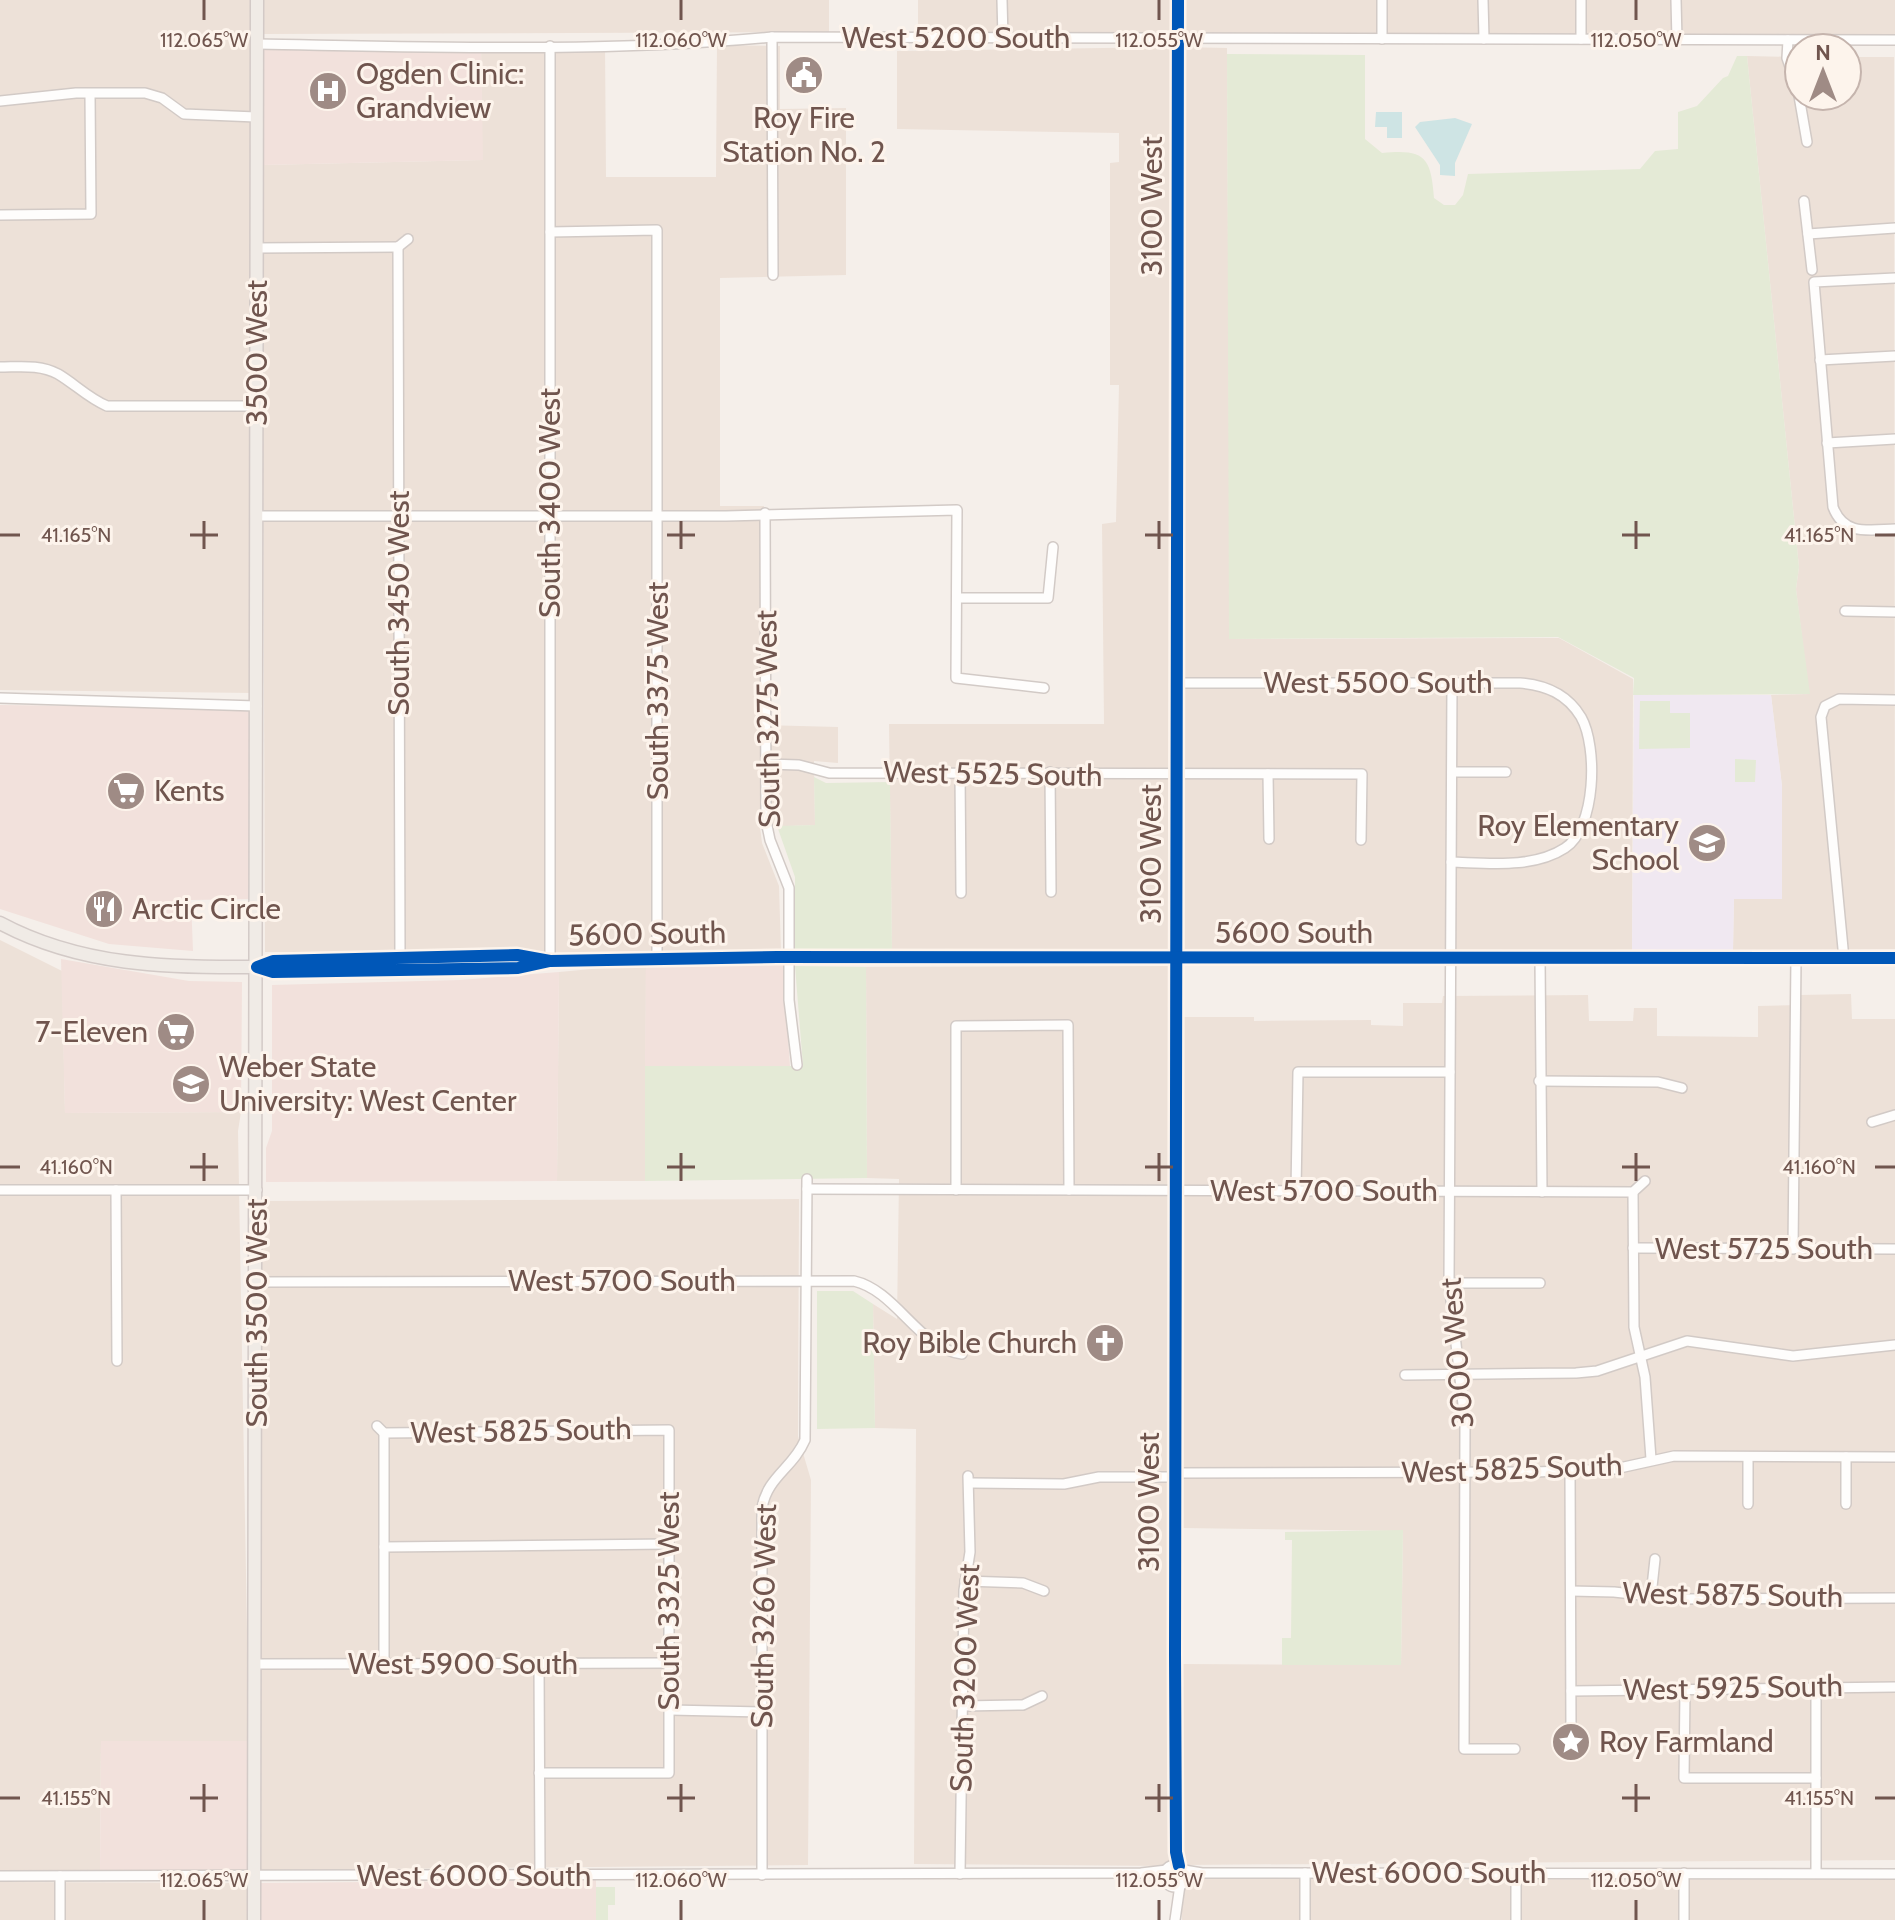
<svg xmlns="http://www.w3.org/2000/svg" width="1895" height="1920" viewBox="0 0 1895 1920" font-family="Cabin,sans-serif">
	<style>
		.residential { fill: #ede1d8 }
		.commercial { fill: #f2e1dc }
		.education { fill: #f0e8f1 }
		.green { fill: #e4ead6 }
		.water { fill: #cee4e4 }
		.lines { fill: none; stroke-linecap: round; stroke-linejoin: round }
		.minor-casing { stroke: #d2cac6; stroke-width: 12 }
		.major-casing { stroke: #d3cac7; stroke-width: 15 }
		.minor { stroke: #fefdfc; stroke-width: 9 }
		.major { stroke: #f0ebe6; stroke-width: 12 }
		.cycleway-casing { stroke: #fdf4ec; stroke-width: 17 }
		.cycleway { stroke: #0057b8; stroke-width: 12 }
		.ticks { fill: none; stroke: #70554e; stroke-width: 3 }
		.labels { text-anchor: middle; stroke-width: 6; stroke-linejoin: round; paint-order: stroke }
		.street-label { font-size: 30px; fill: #70554e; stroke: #fdf4ec }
		.poi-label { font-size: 30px; fill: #70554e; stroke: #fdf4ec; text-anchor: start }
		.ticks-label { font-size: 20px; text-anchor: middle; fill: #70554e; stroke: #fdf4ec; stroke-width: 6; stroke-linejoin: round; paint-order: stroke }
	</style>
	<rect width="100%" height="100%" fill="#f5efea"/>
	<g class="residential">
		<path d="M0 0H252L253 693 0 690Z"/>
		<path d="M262 0H829V32L262 34Z"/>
		<rect x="918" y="0" width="253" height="34"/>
		<path d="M1183 0H1895V34L1183 35Z"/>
		<path d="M481 44H605L606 177H716L717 45 780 46V109L846 108V275L720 278V506H764L762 725 838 727V763L814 761 815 825 760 827 762 843 779 886 781 953 265 952 262 165 482 160Z"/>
		<path d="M1173 47 1174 954 892 951 889 724H1104L1102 524 1116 522 1119 385H1110V163L1119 162V133L897 129V51Z"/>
		<path d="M1180 47 1227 48 1230 639 1559 638 1633 679 1632 954 1182 955Z"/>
		<path d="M1747 56 1799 57V96H1847V57H1894L1895 949 1733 950 1734 899H1782V786L1771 695 1809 694 1796 589 1799 567Z"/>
		<path d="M0 940 62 971 65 1113 241 1112 238 1131 249 1741H101L100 1870H0Z"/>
		<path d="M646 964 645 1181H557L559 972Z"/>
		<path d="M1169 966V1866L914 1864 916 1429 875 1428 873 1304 897 1319 899 1179 867 1178 866 967Z"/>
		<path d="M1851 994 1852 1019H1895V1860L1181 1865V1664L1401 1665 1403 1531 1183 1528V1017H1254V1021L1371 1020V1025L1403 1026V1003H1442L1443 996 1588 995 1589 1021H1633L1634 1008H1657V1036L1758 1037V1006L1800 1005V995Z"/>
		<path d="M799 1199 798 1436 811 1480 808 1865 261 1870 262 1201Z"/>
		<path d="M1190 1879 1895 1880V1920H1182V1887Z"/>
		<path d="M0 1882 249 1883V1920H0Z"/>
	</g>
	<g class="commercial">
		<path d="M261 43 481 44 483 160 262 165Z"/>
		<path d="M0 705 253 708 252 899 191 900 193 951 109 944 0 909Z"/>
		<path d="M61 959 189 981 242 982 241 1112 65 1113Z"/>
		<path d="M646 964 783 965 790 1067 645 1066Z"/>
		<path d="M559 972 557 1181 266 1182V1148L272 1131V985L460 980Z"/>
		<path d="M101 1741H249V1874L100 1870Z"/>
		<path d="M596 1880V1920H261V1883Z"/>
	</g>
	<path class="education" d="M1634 695H1771L1782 786V899H1734L1733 950 1632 954Z"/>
	<g class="green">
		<path d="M1227 54 1365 55V139L1382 153C1424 149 1431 156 1434 198L1444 205H1455L1463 195 1468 174 1640 169 1655 151 1678 149V112L1697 106 1723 78 1728 76 1737 56H1747L1799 567 1796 589 1810 694 1633 695 1634 678 1558 637 1229 639Z"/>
		<path d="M1640 701H1670V713H1690V748L1639 749Z"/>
		<path d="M1735 759 1756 760 1755 782H1735Z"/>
		<path d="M814 777 826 783 890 782 892 951H795V877L777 826 815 825Z"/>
		<path d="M795 966 866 967 867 1178 645 1181V1066H803Z"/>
		<path d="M817 1291H853L873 1304 875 1428 817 1429Z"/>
		<path d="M1403 1530 1401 1665H1282V1638H1291L1292 1540H1285V1532Z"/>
		<path d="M596 1887H615V1905H608V1920H596Z"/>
	</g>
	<g class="water">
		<path d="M1376 112H1402V138H1387V127H1375Z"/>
		<path d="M1455 118 1472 124 1455 163V176L1440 175V165L1415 127 1420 122Z"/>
	</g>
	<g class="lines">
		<g class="minor-casing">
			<g id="minor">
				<path d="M1002 0 1003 38"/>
				<path d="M1178 0 1175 1654 1176 1852 1179 1866"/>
				<path d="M1382 0V39"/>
				<path d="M1483 0 1484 39"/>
				<path d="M1676 0 1677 40"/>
				<path d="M772 37 773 275"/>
				<path d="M1581 39V0"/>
				<path d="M1788 40 1787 58 1799 93"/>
				<path d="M258 44C429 47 602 53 772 37L1895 40"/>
				<path d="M550 46V961"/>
				<path d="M1799 96 1807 142"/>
				<path d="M0 101 76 93H145L162 98 184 114 257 117"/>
				<path d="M1804 201 1812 270"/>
				<path d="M0 215 91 214 90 94"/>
				<path d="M550 232 657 230V961"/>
				<path d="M1808 234 1895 228"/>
				<path d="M398 247 400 959"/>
				<path d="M398 247 408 239"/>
				<path d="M257 248 398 247"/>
				<path d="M1895 278 1814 282 1833 507C1844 536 1868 530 1895 529"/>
				<path d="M1820 360 1895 356"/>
				<path d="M0 367C19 367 40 364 58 374 75 384 88 398 107 406H257"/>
				<path d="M1827 443 1895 439"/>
				<path d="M765 513 766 821 770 840 789 888V1000L797 1065"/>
				<path d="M257 516H726L957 510 956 678 1044 688"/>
				<path d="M957 598H1048L1053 547"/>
				<path d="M1845 611 1895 612"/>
				<path d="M1177 683H1520C1546 685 1567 694 1581 717 1598 747 1596 828 1565 848 1533 869 1487 863 1451 862"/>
				<path d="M1452 683 1449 1283 1465 1422 1464 1749H1515"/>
				<path d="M0 698 257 706"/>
				<path d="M768 764 799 765 829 773 1362 774 1361 840"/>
				<path d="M960 772 961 893"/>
				<path d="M1050 772 1051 892"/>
				<path d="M1452 772H1506"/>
				<path d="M1268 774 1269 839"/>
				<path d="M1540 958 1542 1192"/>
				<path d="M1844 959 1821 717 1825 706 1839 699 1895 700"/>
				<path d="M1539 1081 1658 1082 1682 1088"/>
				<path d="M1872 1122 1895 1115"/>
				<path d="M807 1189 1633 1192 1645 1181"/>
				<path d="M0 1190H257"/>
				<path d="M116 1190 117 1361"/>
				<path d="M956 1190V1026L1068 1025 1069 1190"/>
				<path d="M1296 1191 1298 1072H1450"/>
				<path d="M1633 1192 1634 1327 1645 1377 1651 1459"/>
				<path d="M1633 1248 1895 1249"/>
				<path d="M1793 1249 1796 958"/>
				<path d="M257 1282 854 1281C897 1291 918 1348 962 1354"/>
				<path d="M1449 1283H1540"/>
				<path d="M1405 1375 1576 1373 1597 1371 1687 1341 1793 1356 1895 1345"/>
				<path d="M377 1426 384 1433 669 1430V1773H539"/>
				<path d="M384 1433V1664"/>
				<path d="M1748 1457V1504"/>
				<path d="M1570 1470 1571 1733"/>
				<path d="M1175 1473 1535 1472 1615 1469 1674 1456 1895 1457"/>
				<path d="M971 1483 1064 1484 1099 1477H1175"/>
				<path d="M1846 1504V1457"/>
				<path d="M384 1547 669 1544"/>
				<path d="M965 1581 1023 1583 1044 1591"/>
				<path d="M1571 1591 1614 1592 1677 1599 1895 1598"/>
				<path d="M1651 1596 1655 1559"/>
				<path d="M539 1663 540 1875"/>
				<path d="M257 1664 669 1663"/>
				<path d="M1685 1689 1684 1778H1816"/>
				<path d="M1571 1691 1895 1687"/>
				<path d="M963 1706 1023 1705 1042 1696"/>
				<path d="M670 1710 762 1712"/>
				<circle cx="1175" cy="1876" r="11"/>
				<path d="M1184 1870 1202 1873 1895 1874"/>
				<path d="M1305 1873V1920"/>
				<path d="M1516 1873V1920"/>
				<path d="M1816 1873V1687"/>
				<path d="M960 1874 964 1590 970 1552 968 1476"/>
				<path d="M762 1875V1508C767 1477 793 1468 805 1440L807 1179"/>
				<path d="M0 1876 1141 1873 1167 1870"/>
				<path d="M60 1876V1920"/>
				<path d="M1175 1920 1180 1885"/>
				<path d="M1684 1920V1873"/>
			</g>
		</g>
		<g class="major-casing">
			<g id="major">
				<path d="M0 923C80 966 168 968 257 967L273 972 518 968 550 961 517 955 273 961 257 967"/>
				<path d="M550 961 777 957 1895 958"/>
				<path d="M254 1920 257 0"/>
			</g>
		</g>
		<use href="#minor" class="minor"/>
		<use href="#major" class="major"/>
		<g class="cycleway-casing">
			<g id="cycleway">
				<path d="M1178 0 1175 1654 1176 1852 1179 1866"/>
				<path d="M517 955 550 961 518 968 273 972 257 967 273 961Z"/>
				<path d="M550 961 777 957 1895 958"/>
			</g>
		</g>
		<use href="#cycleway" class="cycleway"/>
	</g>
	<path class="ticks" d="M204 0V20M681 0V20M1159 0V20M1636 0V20M204 521V549M681 521V549M1159 521V549M1636 521V549M0 535H20M190 535H218M667 535H695M1145 535H1173M1622 535H1650M1875 535H1895M204 1153V1181M681 1153V1181M1159 1153V1181M1636 1153V1181M0 1167H20M190 1167H218M667 1167H695M1145 1167H1173M1622 1167H1650M1875 1167H1895M204 1784V1812M681 1784V1812M1159 1784V1812M1636 1784V1812M0 1798H20M190 1798H218M667 1798H695M1145 1798H1173M1622 1798H1650M1875 1798H1895M204 1900V1920M681 1900V1920M1159 1900V1920M1636 1900V1920"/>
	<defs>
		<g id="civic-disc" transform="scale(2)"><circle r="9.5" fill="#9f8b85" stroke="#fdf4ec"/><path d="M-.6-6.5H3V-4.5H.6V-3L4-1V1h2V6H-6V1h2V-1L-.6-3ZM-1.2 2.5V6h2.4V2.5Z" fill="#fff"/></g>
		<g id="hospital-disc" transform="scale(2)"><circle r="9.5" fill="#9f8b85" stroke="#fdf4ec"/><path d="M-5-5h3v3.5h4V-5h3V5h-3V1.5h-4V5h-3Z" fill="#fff"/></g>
		<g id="supermarket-disc" transform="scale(2)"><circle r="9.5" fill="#9f8b85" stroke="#fdf4ec"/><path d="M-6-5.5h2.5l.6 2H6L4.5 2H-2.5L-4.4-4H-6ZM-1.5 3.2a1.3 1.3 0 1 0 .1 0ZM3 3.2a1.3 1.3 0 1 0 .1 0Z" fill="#fff"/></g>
		<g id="school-disc" transform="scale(2)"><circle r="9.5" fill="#9f8b85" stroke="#fdf4ec"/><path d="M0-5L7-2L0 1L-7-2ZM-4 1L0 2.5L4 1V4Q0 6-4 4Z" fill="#fff"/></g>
		<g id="restaurant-disc" transform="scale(2)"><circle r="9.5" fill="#9f8b85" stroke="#fdf4ec"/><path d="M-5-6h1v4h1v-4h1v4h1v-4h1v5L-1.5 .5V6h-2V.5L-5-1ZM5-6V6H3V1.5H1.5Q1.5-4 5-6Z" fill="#fff"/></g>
		<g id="university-disc" transform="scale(2)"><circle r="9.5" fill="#9f8b85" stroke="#fdf4ec"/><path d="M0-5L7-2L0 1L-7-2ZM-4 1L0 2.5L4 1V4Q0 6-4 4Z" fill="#fff"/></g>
		<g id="church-disc" transform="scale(2)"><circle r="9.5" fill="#9f8b85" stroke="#fdf4ec"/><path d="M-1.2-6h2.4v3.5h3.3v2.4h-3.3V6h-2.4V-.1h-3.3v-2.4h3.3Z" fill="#fff"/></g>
		<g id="sight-disc" transform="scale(2)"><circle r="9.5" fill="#9f8b85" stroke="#fdf4ec"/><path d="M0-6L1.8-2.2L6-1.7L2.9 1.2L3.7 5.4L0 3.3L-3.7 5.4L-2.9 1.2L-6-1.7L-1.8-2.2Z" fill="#fff"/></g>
	</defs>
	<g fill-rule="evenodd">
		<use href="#civic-disc" x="804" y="75"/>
		<use href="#hospital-disc" x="328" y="91"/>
		<use href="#supermarket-disc" x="126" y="791"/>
		<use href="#school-disc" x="1707" y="843"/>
		<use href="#restaurant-disc" x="104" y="909"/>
		<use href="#supermarket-disc" x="176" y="1032"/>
		<use href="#university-disc" x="191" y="1084"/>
		<use href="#church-disc" x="1105" y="1343"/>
		<use href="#sight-disc" x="1571" y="1742"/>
	</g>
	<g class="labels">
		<g class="street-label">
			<text x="956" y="48">West 5200 South</text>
			<text transform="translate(1152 206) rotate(-90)" y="10">3100 West</text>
			<text transform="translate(257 353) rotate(-90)" y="10">3500 West</text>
			<text transform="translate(550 503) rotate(-90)" y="10">South 3400 West</text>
			<text transform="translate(399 603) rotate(-90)" y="10">South 3450 West</text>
			<text x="1378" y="693">West 5500 South</text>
			<text transform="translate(658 691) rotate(-90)" y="10">South 3375 West</text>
			<text transform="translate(768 719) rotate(-91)" y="10">South 3275 West</text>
			<text transform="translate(993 774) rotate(1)" y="10">West 5525 South</text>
			<text transform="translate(1151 854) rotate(-90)" y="10">3100 West</text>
			<text x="1294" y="943">5600 South</text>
			<text transform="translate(647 934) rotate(-1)" y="10">5600 South</text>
			<text x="1324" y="1201">West 5700 South</text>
			<text x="1764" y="1259">West 5725 South</text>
			<text x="622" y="1291">West 5700 South</text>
			<text transform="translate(257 1313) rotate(-90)" y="10">South 3500 West</text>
			<text transform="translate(1457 1353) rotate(-95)" y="10">3000 West</text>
			<text transform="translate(521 1431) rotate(-1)" y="10">West 5825 South</text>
			<text transform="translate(1512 1469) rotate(-2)" y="10">West 5825 South</text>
			<text transform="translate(1149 1502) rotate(-90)" y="10">3100 West</text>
			<text transform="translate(1733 1595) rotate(1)" y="10">West 5875 South</text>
			<text transform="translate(669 1601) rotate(-90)" y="10">South 3325 West</text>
			<text transform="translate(764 1616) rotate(-89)" y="10">South 3260 West</text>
			<text x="463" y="1674">West 5900 South</text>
			<text transform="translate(965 1678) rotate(-88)" y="10">South 3200 West</text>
			<text transform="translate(1733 1688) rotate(-1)" y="10">West 5925 South</text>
			<text x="1429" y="1883">West 6000 South</text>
			<text x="474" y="1886">West 6000 South</text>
		</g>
		<g class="poi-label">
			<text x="356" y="84">Ogden Clinic:<tspan x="356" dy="34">Grandview</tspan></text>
			<text x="804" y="128" text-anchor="middle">Roy Fire<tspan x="804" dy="34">Station No. 2</tspan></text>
			<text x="154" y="801">Kents</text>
			<text x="1679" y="836" text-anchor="end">Roy Elementary<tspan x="1679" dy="34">School</tspan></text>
			<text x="132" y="919">Arctic Circle</text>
			<text x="148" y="1042" text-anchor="end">7-Eleven</text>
			<text x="219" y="1077">Weber State<tspan x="219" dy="34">University: West Center</tspan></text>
			<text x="1077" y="1353" text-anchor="end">Roy Bible Church</text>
			<text x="1599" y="1752">Roy Farmland</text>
		</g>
	</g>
	<g class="ticks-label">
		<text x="204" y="47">112.065°W</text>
		<text x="681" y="47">112.060°W</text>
		<text x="1159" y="47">112.055°W</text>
		<text x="1636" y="47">112.050°W</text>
		<text x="76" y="542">41.165°N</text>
		<text x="1819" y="542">41.165°N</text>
		<text x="76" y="1174">41.160°N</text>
		<text x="1819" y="1174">41.160°N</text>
		<text x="76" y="1805">41.155°N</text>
		<text x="1819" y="1805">41.155°N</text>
		<text x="204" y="1887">112.065°W</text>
		<text x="681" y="1887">112.060°W</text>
		<text x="1159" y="1887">112.055°W</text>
		<text x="1636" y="1887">112.050°W</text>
	</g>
	<g transform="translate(1823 72)"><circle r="38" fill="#fdf4ec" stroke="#c5b4ad" stroke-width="2"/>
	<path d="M0-6L14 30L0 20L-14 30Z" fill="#9f8b85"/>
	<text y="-12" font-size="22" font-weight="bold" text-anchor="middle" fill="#70554e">N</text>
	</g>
</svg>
